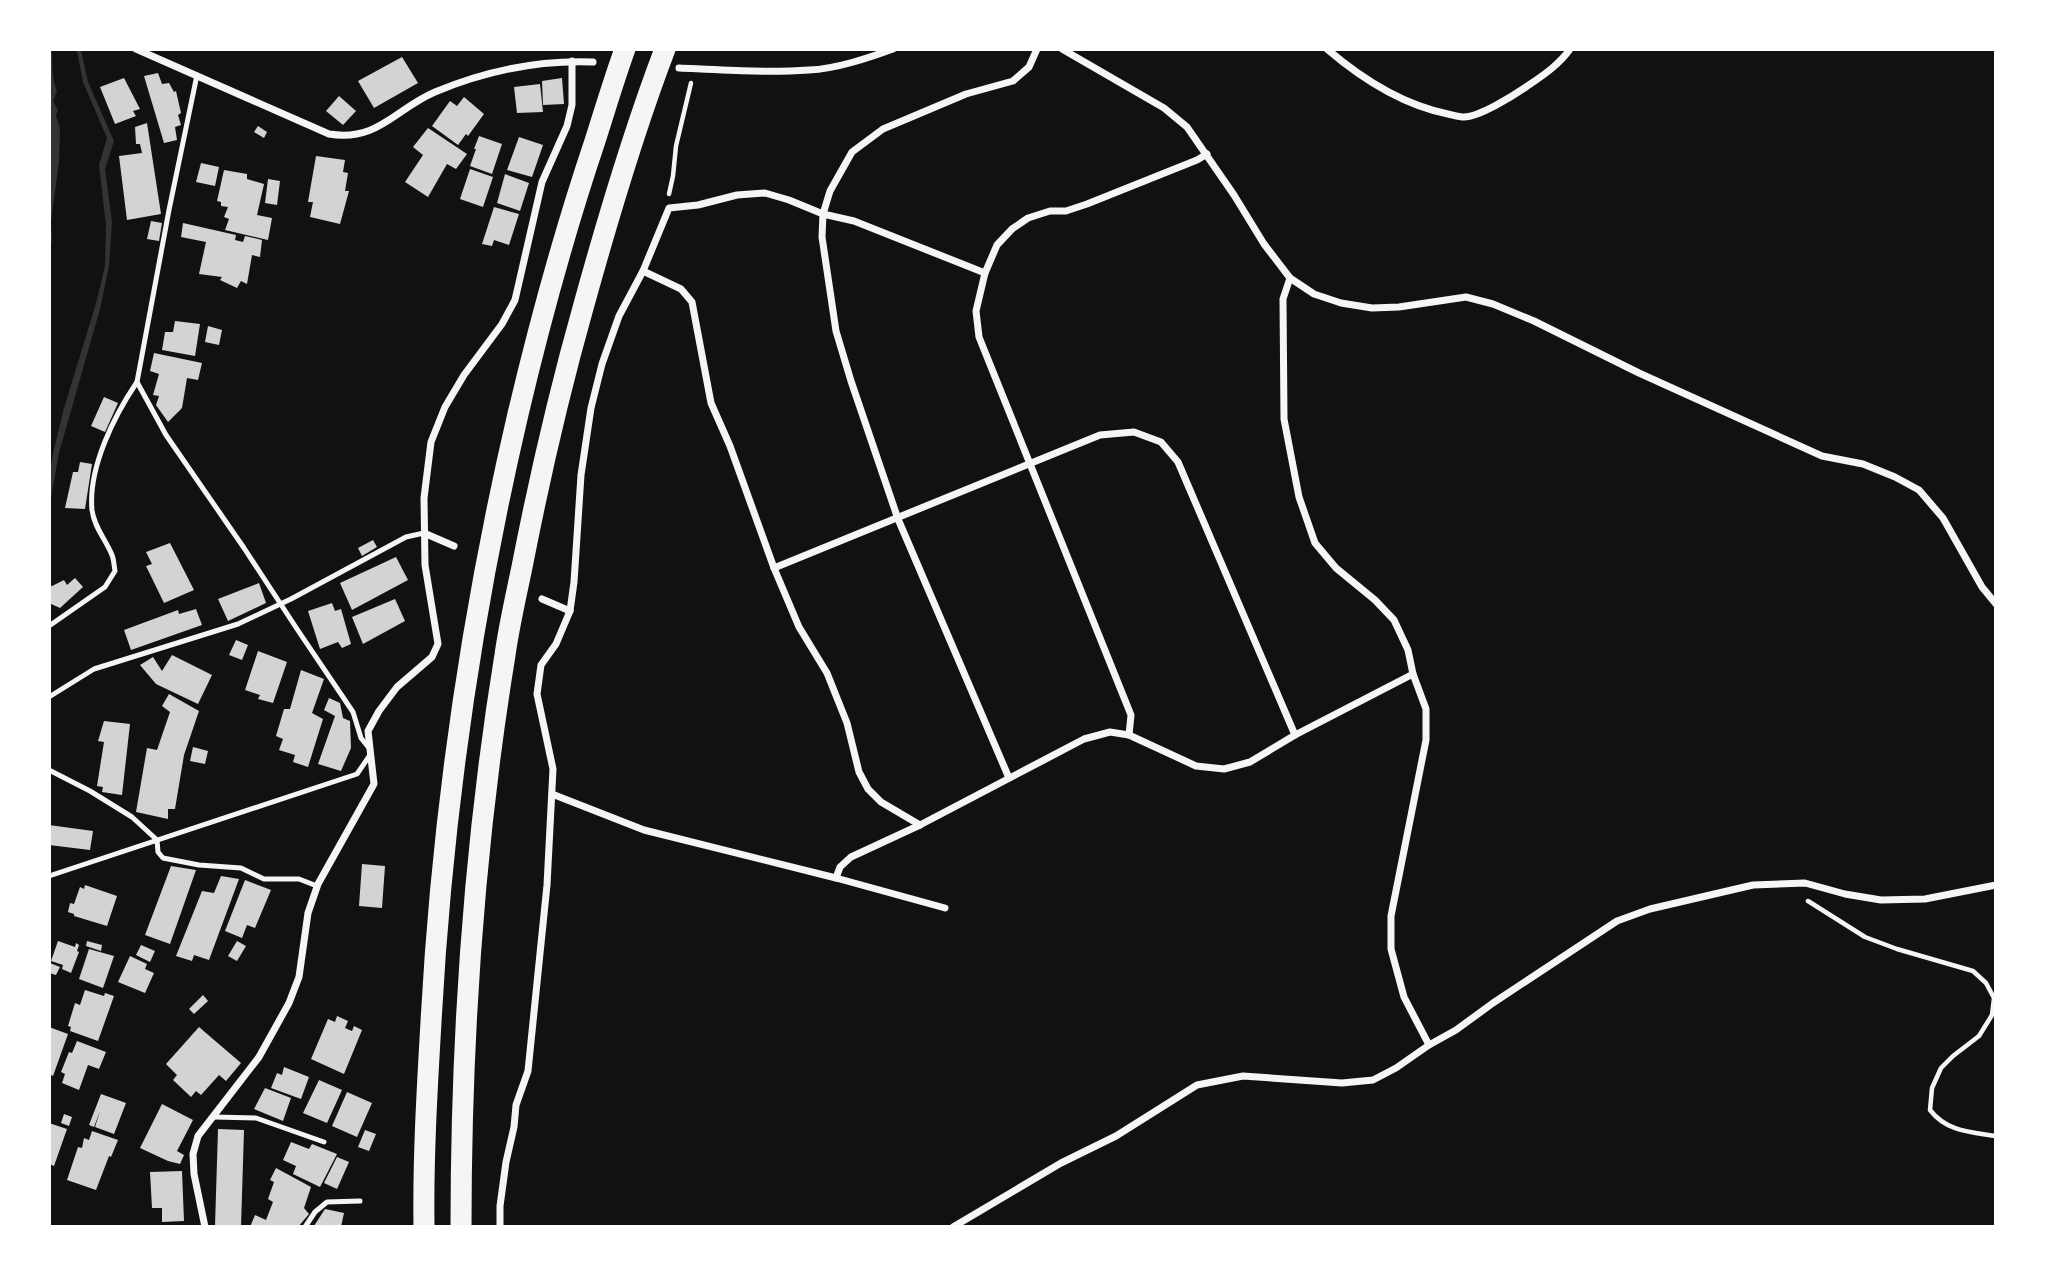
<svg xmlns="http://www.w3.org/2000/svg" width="2045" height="1276" viewBox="0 0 2045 1276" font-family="'Nunito Sans',sans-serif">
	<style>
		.water { fill: #333 }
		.building { fill: #d3d3d3 }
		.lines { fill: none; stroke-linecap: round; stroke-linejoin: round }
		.path { stroke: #f5f5f5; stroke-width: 4.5 }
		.service { stroke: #f5f5f5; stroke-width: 5 }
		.minor { stroke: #f5f5f5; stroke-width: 7 }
		.motorway { stroke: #f5f5f5; stroke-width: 21 }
	</style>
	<rect width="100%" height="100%" fill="#111"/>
	<g class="water">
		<path d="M49 49H52C53 64 51 77 57 91L53 101 58 110 56 115 60 129 59 161 51 222 52 240 49 255Z"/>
		<path d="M77 51H81L88 82 114 141 105 169 112 222 109 266 100 309 59 453 49 509V477L54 449 64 408 97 300 105 265 106 226 99 165 107 138 83 82Z"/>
	</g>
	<g class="building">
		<path d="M402 57 418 83 374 108 358 81Z"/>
		<path d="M158 73 162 84 169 83 174 92 176 91 181 113 178 115 181 125 175 127 177 140 164 143 144 76Z"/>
		<path d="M124 78 140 109 133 111 136 116 115 124 100 87Z"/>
		<path d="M562 78 564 104 543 105 542 81Z"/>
		<path d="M540 84 543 112 517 113 514 87Z"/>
		<path d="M339 96 356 111 343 125 326 111Z"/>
		<path d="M464 97 484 114 468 136 466 134 458 145 432 126 450 101 457 106Z"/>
		<path d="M147 123 161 214 127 220 119 156 142 153 140 144H136L135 127Z"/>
		<path d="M258 126 267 132 264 138 254 132Z"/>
		<path d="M428 128 467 154 456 169 447 164 428 197 405 182 423 155 413 147Z"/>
		<path d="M479 136 502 144 492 174 470 166 476 149H474Z"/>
		<path d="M519 137 543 145 532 177 507 170Z"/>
		<path d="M316 156 345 160 343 172 348 173 345 191H349L340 224 310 217 313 202H308Z"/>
		<path d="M201 163 219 167 215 186 196 182Z"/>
		<path d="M470 169 493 177 483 207 460 199Z"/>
		<path d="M224 170 247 174V179L264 184 257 215 272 218 268 240 225 230 229 219 224 217 228 207 221 206V202L217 201Z"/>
		<path d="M505 174 529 183 520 211 497 203Z"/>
		<path d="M268 179 280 181 277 205 265 203Z"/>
		<path d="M494 207 519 214 509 245 494 240 492 246 482 244Z"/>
		<path d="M151 221 162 223 159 241 147 239Z"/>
		<path d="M183 223 236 235 235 240 243 242 245 236 262 240 260 257 252 255 247 284 241 281 237 288 220 280 222 277 199 274 206 242 181 237Z"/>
		<path d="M175 321 200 324 195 356 162 350 165 332H173Z"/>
		<path d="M208 326 222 330 219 345 205 342Z"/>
		<path d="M154 353 202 363 198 380 187 378 182 408 168 422 156 405 159 396 153 395 159 374 150 371Z"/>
		<path d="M104 397 118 403 105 432 91 426Z"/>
		<path d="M80 462 92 464 85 509 65 508 73 472H78Z"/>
		<path d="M373 540 377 547 362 556 358 548Z"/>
		<path d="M170 543 194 590 164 603 146 566 152 564 146 552Z"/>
		<path d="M396 557 408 580 352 610 340 583Z"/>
		<path d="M75 578 83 587 60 608 49 603V585L52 586 64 580 67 585Z"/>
		<path d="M259 583 266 603 228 621 218 599Z"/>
		<path d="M395 599 405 621 363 644 352 617Z"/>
		<path d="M332 603 335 611 341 609 351 644 342 648 338 642 320 649 308 611Z"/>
		<path d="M196 609 202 625 131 650 124 630 178 610 179 614Z"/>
		<path d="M236 640 248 645 242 660 229 655Z"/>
		<path d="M258 651 287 662 273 703 258 699 260 695 245 690Z"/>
		<path d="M172 655 212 675 198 704 156 684 140 665 153 657 162 671Z"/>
		<path d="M301 670 324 679 312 713 323 719 308 767 293 762 295 755 279 750 283 739 276 736 284 709H290Z"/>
		<path d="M169 694 199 711 184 755 175 809H168V819L136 812 147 748 157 750 170 712 162 706Z"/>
		<path d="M329 698 340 703 343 718 350 721 351 748 341 771 318 764 335 716 324 710Z"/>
		<path d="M104 721 130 724 122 795 102 792 103 787 97 786 104 742 98 741Z"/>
		<path d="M193 747 208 751 205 764 190 761Z"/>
		<path d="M49 825 93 831 90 850 49 845Z"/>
		<path d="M362 864 385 866 382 908 359 906Z"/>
		<path d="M171 866 196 870 170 944 145 935Z"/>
		<path d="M221 876 239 879 209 960 194 955 192 961 176 956 202 891 214 893Z"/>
		<path d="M245 880 271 890 255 928 247 925 242 938 225 931Z"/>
		<path d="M85 885 117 896 107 926 74 916V914L68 912 70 903 74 904 80 887 84 889Z"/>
		<path d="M58 941 75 947 76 943 79 945 77 951 79 952 71 973 62 969 63 965 51 961Z"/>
		<path d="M87 941 102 945 101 951 86 946Z"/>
		<path d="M237 941 246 946 237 961 228 956Z"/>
		<path d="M141 945 155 951 150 962 136 955Z"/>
		<path d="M89 949 114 956 103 988 79 979Z"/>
		<path d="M130 956 147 964 145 969 154 973 145 993 118 982Z"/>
		<path d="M50 963 60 967 56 975 49 973Z"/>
		<path d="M85 990 104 996 105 993 114 996 98 1041 70 1031 71 1027 68 1026 75 1003 80 1005Z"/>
		<path d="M203 995 208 1001 194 1014 189 1009Z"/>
		<path d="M337 1016 348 1021 345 1028 352 1031 354 1026 362 1030 344 1074 311 1059 328 1019 335 1022Z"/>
		<path d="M49 1027 68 1034 53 1076 49 1074Z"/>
		<path d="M199 1027 241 1063 226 1081 219 1075 201 1095 196 1091 191 1097 173 1080 177 1075 166 1064Z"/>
		<path d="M77 1041 106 1052 99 1069 88 1065 79 1090 62 1083 65 1074 61 1072 69 1052 72 1053Z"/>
		<path d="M284 1067 309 1077 301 1099 271 1088 277 1073 282 1075Z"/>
		<path d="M319 1080 342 1090 327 1123 303 1113Z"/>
		<path d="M265 1088 291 1098 283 1121 254 1109Z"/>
		<path d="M347 1092 372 1103 357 1137 332 1126Z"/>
		<path d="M101 1094 126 1103 114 1134 95 1127 100 1111 94 1127 89 1125Z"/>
		<path d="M162 1104 193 1120 177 1151 184 1155 180 1164 168 1161 140 1148Z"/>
		<path d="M64 1114 72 1117 69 1126 61 1123Z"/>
		<path d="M49 1123 67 1129 54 1166 49 1164Z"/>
		<path d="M218 1129 244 1130 241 1226H215Z"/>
		<path d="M365 1130 376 1134 369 1151 358 1147Z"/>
		<path d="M92 1131 118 1140 111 1157 109 1156 96 1190 67 1180 78 1147 82 1148 84 1138 89 1140Z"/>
		<path d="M291 1142 309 1149 312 1144 337 1154 320 1187 293 1174 296 1166 283 1160Z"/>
		<path d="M337 1157 349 1162 337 1189 324 1183Z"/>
		<path d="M276 1168 311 1187 304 1208 309 1214 298 1227H250L255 1215 266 1220 273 1202 268 1199 274 1182 270 1180Z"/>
		<path d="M182 1171 184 1221 162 1222V1208H152L150 1172Z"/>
		<path d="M325 1209 344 1213 341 1227 314 1226Z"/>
	</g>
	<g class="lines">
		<g class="path">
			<path d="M669 194 673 176 676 146 691 83"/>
			<path d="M1808 901 1865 937 1897 949 1973 971 1986 983 1994 998 1992 1015 1979 1036 1953 1056 1941 1068 1932 1088 1930 1110C1947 1132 1971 1132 1996 1136"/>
		</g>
		<g class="service">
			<path d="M137 382 166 435 244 548 297 629 353 712 361 738 369 748"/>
			<path d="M49 626 105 587 115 571C114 566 114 560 112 555 106 540 94 527 92 510 88 468 114 416 137 382L169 210 197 75"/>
			<path d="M49 697 94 669 238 624 291 599 406 537 424 533"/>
			<path d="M49 770 90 791 132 817 157 840 158 852 163 858 199 865 241 868 264 879H299L317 886"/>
			<path d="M49 876 357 774 370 755"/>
			<path d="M214 1117 256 1118 324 1142"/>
			<path d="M305 1227 315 1212 327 1202 360 1201"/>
		</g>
		<g class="minor">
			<path d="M136 49 329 134C378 142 395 109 435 92 485 71 540 60 593 62"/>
			<path d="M1062 49 1164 108 1187 127 1234 195 1264 244 1290 278 1314 294 1341 303 1372 308 1399 307 1466 297 1493 304 1534 321 1639 373 1822 456 1863 464 1895 477 1919 490 1943 518 1982 587 1996 604"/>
			<path d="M1327 49C1362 79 1403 105 1448 114 1453 115 1459 117 1464 117 1479 117 1513 96 1526 87 1542 76 1559 65 1570 49"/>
			<path d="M679 68C722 70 766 73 809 70 836 69 868 58 893 49"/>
			<path d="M643 271 681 289 692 302 711 403 730 446 774 568 799 627 827 673 847 723 859 772 868 789 881 802 920 825"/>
			<path d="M1290 278 1283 299 1284 419 1299 497 1315 543 1336 568 1375 600 1394 620 1408 650 1413 674 1426 709V740L1391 916V949L1404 997 1429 1045"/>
			<path d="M424 533 454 546"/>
			<path d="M774 568 1100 435 1134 432 1161 442 1178 462 1295 735"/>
			<path d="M542 599 570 611"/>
			<path d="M1129 735 1131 715 979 337 976 311 985 273 997 245 1012 229 1028 218 1050 211H1066L1087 204 1197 160 1207 154"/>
			<path d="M1009 778 898 519 851 381 836 331 822 237 823 214 830 191 852 152 883 129 966 94 1013 81 1029 67 1037 49"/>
			<path d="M552 794 644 830 836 878 945 908"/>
			<path d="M836 878 840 867 851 857 920 825 1084 739 1110 732 1129 735 1196 766 1224 769 1250 762 1295 735 1413 674"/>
			<path d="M205 1227 194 1174 193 1154 198 1136 259 1057 289 1003 299 977 308 913 318 884 374 784 368 731 379 711 397 687 432 657 438 644 425 565 424 498 431 442 445 407 464 375 502 324 515 300 542 182 567 126 572 105V61"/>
			<path d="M500 1227V1206L506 1162 514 1127 516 1105 528 1071 547 885 553 769 537 694 541 665 556 644 570 611 574 582 581 475 591 408 602 364 619 316 643 271 669 208 698 205 737 195 765 193 789 200 823 214 854 221 985 273"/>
			<path d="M953 1227 1061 1163 1116 1136 1197 1085 1243 1076 1342 1083 1373 1080 1396 1068 1429 1045 1456 1030 1493 1003 1617 921 1650 909 1753 885 1805 883 1845 894 1881 900 1925 899 1996 885"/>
		</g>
		<g class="motorway">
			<path d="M424 1227C423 1159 427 1090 431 1022 442 816 471 615 518 414 540 321 565 230 595 141 605 110 614 79 625 49"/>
			<path d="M461 1227C461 1036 474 845 505 655 509 626 516 596 522 567 539 480 559 393 583 308 607 221 633 133 665 49"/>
		</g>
	</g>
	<rect width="2045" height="1276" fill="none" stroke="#ffffff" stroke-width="102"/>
</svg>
